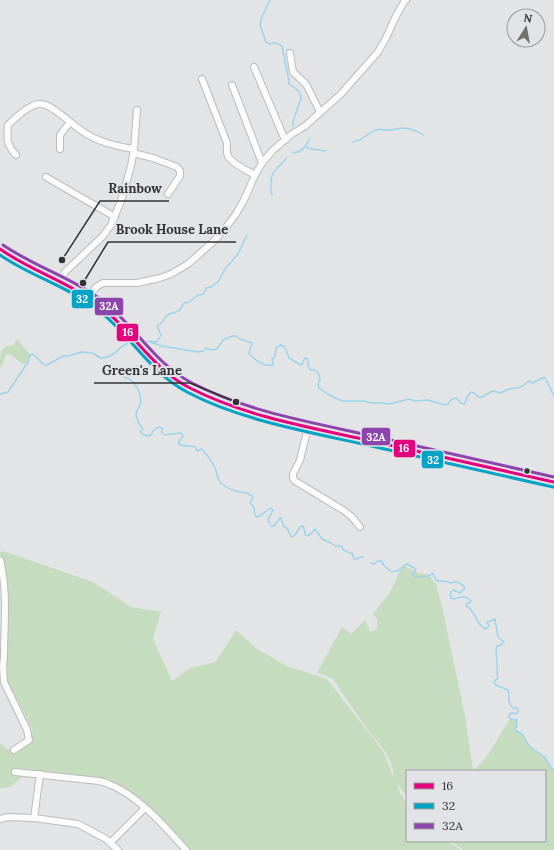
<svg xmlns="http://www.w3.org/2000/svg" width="554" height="850" viewBox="0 0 554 850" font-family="Lora,serif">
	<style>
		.green { fill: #c6dcbe }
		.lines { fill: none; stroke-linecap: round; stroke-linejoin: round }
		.stream { stroke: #9cd4ee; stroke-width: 1.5 }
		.minor-casing { stroke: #bcbcbd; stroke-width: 8 }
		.highway-casing { stroke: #bcbcbd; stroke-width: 11 }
		.minor { stroke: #fbfbfb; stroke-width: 6 }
		.highway { stroke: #fbfbfb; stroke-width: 9 }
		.bus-1-casing { stroke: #e2e3e6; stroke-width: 6 }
		.bus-2-casing { stroke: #e2e3e6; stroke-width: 6 }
		.bus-3-casing { stroke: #e2e3e6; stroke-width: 6 }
		.bus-1 { stroke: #e5007d; stroke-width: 3 }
		.bus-2 { stroke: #03a3c6; stroke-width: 3 }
		.bus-3 { stroke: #8e44ad; stroke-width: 3 }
		.bus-dot { fill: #333334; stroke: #e2e3e6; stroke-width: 1.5 }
		.leader { fill: none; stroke: #333334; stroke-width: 1.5 }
		.callout-dot { fill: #333334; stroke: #e2e3e6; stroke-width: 1.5 }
		.callout-label { font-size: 13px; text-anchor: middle; font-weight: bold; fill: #333334; stroke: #e2e3e6; stroke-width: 4; stroke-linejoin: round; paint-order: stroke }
		.line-badge { stroke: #e2e3e6; stroke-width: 1.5 }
		.badge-label { font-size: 11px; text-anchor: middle; font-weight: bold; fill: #fff }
	</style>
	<rect width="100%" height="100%" fill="#e3e4e5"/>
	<g class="green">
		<path d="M17 339 31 356 29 360 23 364C18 362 15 357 10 354L5 355 4 362 0 368C0 357 0 343 13 346Z"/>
		<path d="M3 551 93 582 131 607 161 612 153 639 172 681 190 668 215 662 226 646 236 630 257 649 287 666 327 679 383 751 394 778C392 755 381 747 368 730 356 713 344 696 333 679L324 675 317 673 342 627 351 634 365 620 370 632 377 629V619L373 614 389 594 403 565 418 573 429 575 436 584 441 602 465 716 473 770C486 761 492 748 500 735 503 729 507 724 510 719L517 720V722L516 725 517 727 515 728V730L523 735 527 742 530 747 545 757 550 766 552 768 554 769V850H464L450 841H545V771H407V797L397 784 400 793 407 804V841H447L461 850H190L147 804 127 791 107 779 30 770 10 787 0 788V743L7 749 14 750 30 740 33 731 13 692 7 680 6 665 8 595 7 581 4 566 0 554V552Z"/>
	</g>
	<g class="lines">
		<g class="stream">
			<path d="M270 0 261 19 260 25 266 42 269 44C274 42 277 43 282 46L289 81V84L295 88 300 93 301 98 293 122V126"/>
			<path d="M353 142C357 141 361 140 364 137 368 135 371 132 375 130 379 129 383 130 387 130 392 130 397 129 402 128 410 128 417 131 423 135"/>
			<path d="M306 147 312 149 326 151"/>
			<path d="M293 153C303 152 306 146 310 138"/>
			<path d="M272 195C272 193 271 191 271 189 270 181 272 173 277 168 281 164 284 163 286 158"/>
			<path d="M147 341 162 346 198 352 203 351 206 348 212 350 217 349 223 340 232 336H236L240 339 252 343C252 347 249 349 249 354 256 360 263 367 273 365L272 359 275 356 276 348 281 345 285 347 289 358 301 365 303 363 304 359 306 358 308 360V366L311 370H315L318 373 320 379 318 384 319 388 328 394 337 399 343 401H363L372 403H383L389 404 409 399 415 401 428 400 445 405 448 404 452 399 456 398 461 403 465 404 467 397 471 392 474 393 478 397H482L489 393 493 391 500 393 509 389 521 387 529 381 533 383 542 378H545L554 396"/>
			<path d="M150 341 157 342 161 335 157 326 163 322 164 319 169 314 179 311 184 303 189 302 198 295H201L204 293 206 288 211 287 218 282 225 269 238 254 247 235"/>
			<path d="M124 377C135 379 143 394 140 405 139 408 136 411 136 414 136 420 140 425 143 429L140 432 144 435 150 436C153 432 156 425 162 428V433L165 435 180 433 182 434 183 436 178 443 179 444C184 447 190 445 195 447L197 451 202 449C207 455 212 461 215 468 218 474 216 479 222 484 226 487 232 490 236 491 242 493 250 492 253 497L250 503 254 507 255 515 257 517 261 515 271 508 273 510 268 520 271 526H274L280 518H281L284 527 287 528 291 536 292 537 295 535 301 526H303L304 528 305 534 307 536 312 533 315 529 322 539 331 543 335 546H342L343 550 346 551 349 553H352L354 559H356L361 557H363"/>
			<path d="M0 394 8 392 28 362 30 355 33 354 43 364 47 365 63 356H68L82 352 92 353 101 358 108 357 115 353 120 348 128 343"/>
			<path d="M371 563 374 564 378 561H382L383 565 392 572C397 571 403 570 405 565L407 564 416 569 414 573 412 574 415 577 429 576 433 573 436 580C441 583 443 579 450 583 457 581 460 582 465 588L460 593 453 590C450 592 450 595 451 598L454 599C460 597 466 595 471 601L470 603 466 604V606C478 612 474 624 486 629L489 626V625L487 623 488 622 495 619 498 637 504 642 501 645 497 646C495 655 497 655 497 662 498 668 496 673 498 679L495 680 494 682 496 685 508 690C510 696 507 704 513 708H517L518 709V712L516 714 512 713 510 714 509 717 510 719 517 720V722L516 725 517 727 515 728V730L523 735 527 742 530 747 545 757 550 766 552 769H554"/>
		</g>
		<g class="minor-casing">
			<g id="minor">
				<path d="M290 53 293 72 306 84 320 112"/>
				<path d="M254 67 285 140"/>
				<path d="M202 79 227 143C227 147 226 152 228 156 231 163 248 171 255 175"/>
				<path d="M232 85 262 163"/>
				<path d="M60 149V135L70 122"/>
				<path d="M133 153 153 158 177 167 180 171V176L168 194"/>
				<path d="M16 155C6 144 7 139 8 125 15 118 31 103 41 104 52 104 72 125 82 131 97 142 116 146 134 149"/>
				<path d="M46 177 115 217"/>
				<path d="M60 281 65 272 103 236 111 225 121 201 131 166 134 149 137 110"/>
				<path d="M89 297 96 287 103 283H137L160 278 171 274 188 264 215 240 227 226 236 214 244 200 255 175 262 163 273 150 292 134 305 126 341 94 355 78 378 52 386 38 396 16 404 2 406 0"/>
				<path d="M308 427 300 460 293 474V478L295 481 343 510 352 517 360 527"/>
				<path d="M0 560C8 592 4 625 4 657L3 666 4 682 27 730 29 740 14 750"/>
				<path d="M15 772 99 781C103 782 107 783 111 785 140 797 165 827 186 850"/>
				<path d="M34 818 40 774"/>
				<path d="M0 819 8 817 34 818 78 824 106 839 118 850"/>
				<path d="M110 843 145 808"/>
			</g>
		</g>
		<g class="highway-casing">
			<path id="highway" d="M0 249C27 270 62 278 90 298 99 304 108 311 116 319 139 343 159 373 190 388 246 415 307 427 367 440 429 454 492 468 554 482"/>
		</g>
		<use href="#minor" class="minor"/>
		<use href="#highway" class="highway"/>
		<g class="bus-1-casing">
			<path id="bus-1" d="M0 249C31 271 69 282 99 305 132 330 152 369 190 388 245 416 307 427 367 440 429 454 492 468 554 482"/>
		</g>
		<g class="bus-2-casing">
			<path id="bus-2" d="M0 255C30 276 67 286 97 309 130 334 149 372 187 392 240 420 308 432 367 445 429 459 491 473 553 487"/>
		</g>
		<g class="bus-3-casing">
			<path id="bus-3" d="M3 245C35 267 73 278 104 302 136 327 155 364 192 383 246 411 309 422 368 435 430 449 492 463 554 477"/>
		</g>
		<use href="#bus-1" class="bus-1"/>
		<use href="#bus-2" class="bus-2"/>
		<use href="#bus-3" class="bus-3"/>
	</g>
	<circle class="bus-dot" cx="527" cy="471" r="3.5"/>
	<path class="leader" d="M62 260L100 201H169M83 283L108 242H236M236 402L190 383H94"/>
	<g class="callout-dot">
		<circle cx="62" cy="260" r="4"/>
		<circle cx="83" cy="283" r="4"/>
		<circle cx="236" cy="402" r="4"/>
	</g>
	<g class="callout-label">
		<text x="135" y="193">Rainbow</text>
		<text x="172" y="234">Brook House Lane</text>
		<text x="142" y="375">Green's Lane</text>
	</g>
	<g class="line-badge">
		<rect x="71" y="289" width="23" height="20" rx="4" fill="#03a3c6"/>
		<rect x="94" y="297" width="30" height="19" rx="4" fill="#8e44ad"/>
		<rect x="116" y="323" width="23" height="19" rx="4" fill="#e5007d"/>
		<rect x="361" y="427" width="30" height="19" rx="4" fill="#8e44ad"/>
		<rect x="393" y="439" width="23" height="19" rx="4" fill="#e5007d"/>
		<rect x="421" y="450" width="23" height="19" rx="4" fill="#03a3c6"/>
	</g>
	<g class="badge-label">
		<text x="82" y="303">32</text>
		<text x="109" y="310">32A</text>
		<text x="128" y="336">16</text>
		<text x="376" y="441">32A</text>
		<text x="404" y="452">16</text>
		<text x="433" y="464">32</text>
	</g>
	<rect x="406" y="770" width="140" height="72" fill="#e2e3e6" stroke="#9c9d9f"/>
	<rect x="414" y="783" width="20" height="6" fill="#e5007d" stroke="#9c9d9f"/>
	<text x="442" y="790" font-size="12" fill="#333334">16</text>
	<rect x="414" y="803" width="20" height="6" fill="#03a3c6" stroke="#9c9d9f"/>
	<text x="442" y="810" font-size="12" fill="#333334">32</text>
	<rect x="414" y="823" width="20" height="6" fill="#8e44ad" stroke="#9c9d9f"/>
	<text x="442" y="830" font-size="12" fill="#333334">32A</text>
	<g transform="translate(526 28) rotate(11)"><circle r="19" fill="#e2e3e6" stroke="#9c9d9f"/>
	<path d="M0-3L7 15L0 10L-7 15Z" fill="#717172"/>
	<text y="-6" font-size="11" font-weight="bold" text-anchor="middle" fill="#333334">N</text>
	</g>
</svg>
